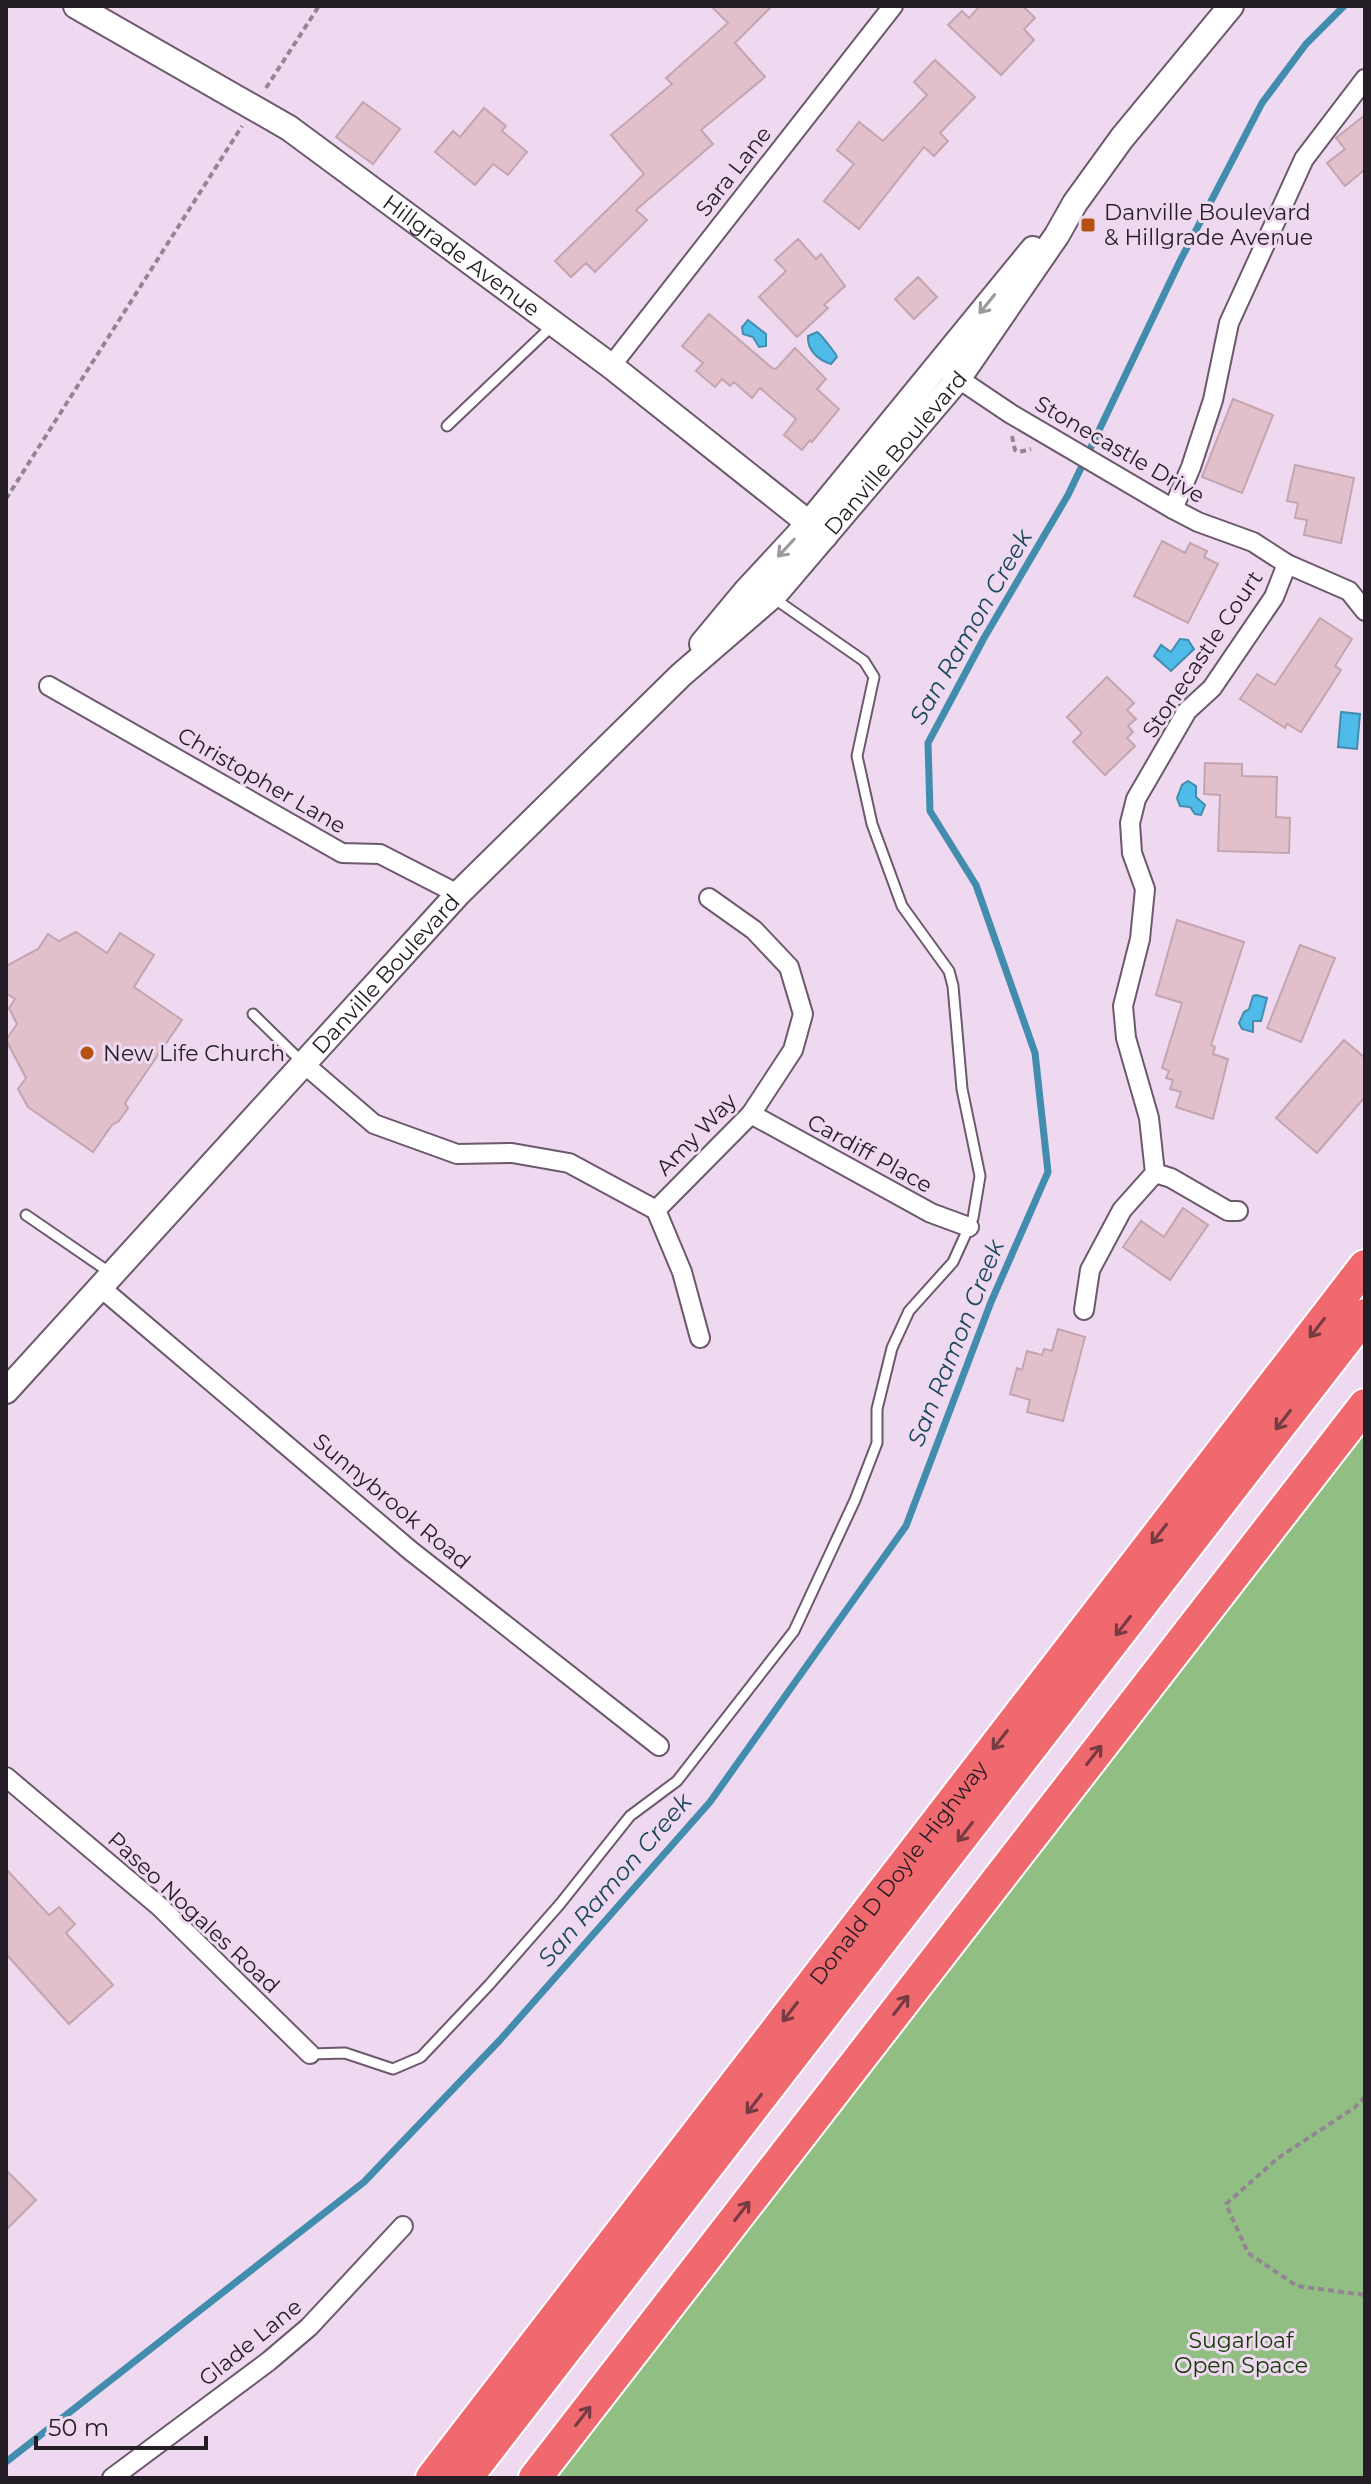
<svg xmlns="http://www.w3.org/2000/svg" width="1371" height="2484" viewBox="0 0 1371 2484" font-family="Montserrat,sans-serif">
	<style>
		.green { fill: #91be82 }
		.water { fill: #4fbbe9; stroke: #428cae; stroke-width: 2 }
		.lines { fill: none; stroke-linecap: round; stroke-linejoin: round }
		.stream { stroke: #428cae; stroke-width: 7 }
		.building { fill: #e1c0cb; stroke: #c4a5af; stroke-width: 2 }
		.lane-casing { stroke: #6c596d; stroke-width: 13 }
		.street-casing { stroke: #6c596d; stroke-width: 22 }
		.secondary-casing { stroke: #6c596d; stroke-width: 28 }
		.highway-casing { stroke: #fff; stroke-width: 36 }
		.path { stroke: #948595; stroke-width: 4; stroke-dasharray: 6 4; stroke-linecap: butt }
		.lane { stroke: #fff; stroke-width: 9 }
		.street { stroke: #fff; stroke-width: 18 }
		.secondary { stroke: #fff; stroke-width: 24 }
		.highway { stroke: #f0696f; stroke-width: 32 }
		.oneway { stroke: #9d999d }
		.oneway2 { stroke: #763b43 }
		.poi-dot { fill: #b35212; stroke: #efd9f0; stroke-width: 3 }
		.labels { text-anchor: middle; stroke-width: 6; stroke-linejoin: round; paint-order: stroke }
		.street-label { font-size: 22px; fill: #251d25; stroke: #efd9f0 }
		.poi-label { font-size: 22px; fill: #251d25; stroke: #efd9f0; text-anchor: start }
		.park-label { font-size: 22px; fill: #153905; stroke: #efd9f0 }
		.water-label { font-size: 24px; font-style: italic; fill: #1a475b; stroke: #efd9f0 }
	</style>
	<rect width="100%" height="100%" fill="#efd9f0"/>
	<path class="green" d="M1365 1404V2478H535Z"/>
	<g class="water">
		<path d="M748 320 766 334V346L759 347 753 337 743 334 742 327Z"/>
		<path d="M817 332C820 333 837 355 837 357L831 364C818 360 807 350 808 336Z"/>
		<path d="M1180 639 1188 640 1194 649 1171 671 1154 656 1161 645 1171 652Z"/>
		<path d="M1341 712 1360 714 1357 749 1338 747Z"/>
		<path d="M1188 781 1196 786V797L1205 805 1201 815 1195 814 1190 807 1180 806 1177 798 1182 785Z"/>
		<path d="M1256 995 1267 998 1261 1021H1253V1032L1242 1029 1239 1023 1244 1012 1249 1009 1253 996Z"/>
	</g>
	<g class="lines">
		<path class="stream" d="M6 2462 364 2182 500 2040 710 1802 906 1526 991 1302 1048 1172 1035 1053 976 885 930 811 928 743 984 638 1068 495 1180 261 1262 103 1306 44 1344 6"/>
	</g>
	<g class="building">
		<path d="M711 6H772L735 43 765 77 701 130 713 144 636 210 647 220 595 272 586 263 571 277 555 261 644 174 611 135 672 84 666 78 728 23Z"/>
		<path d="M980 6H1023L1035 18 1024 29 1034 40 1001 75 948 25 962 11 969 18Z"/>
		<path d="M935 60 975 97 940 133 948 141 934 156 924 147 859 229 824 201 854 164 837 150 859 122 883 141 927 95 914 82Z"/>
		<path d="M363 102 400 129 373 164 336 137Z"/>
		<path d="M484 108 506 126 502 131 527 152 508 175 493 164 475 185 435 152 453 131 460 137Z"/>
		<path d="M1365 115V173L1363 171 1345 186 1327 163 1345 149 1336 138Z"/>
		<path d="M798 239 816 259 821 254 845 286 824 305 828 308 797 337 759 297 786 271 775 260Z"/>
		<path d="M918 277 937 297 914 319 895 299Z"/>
		<path d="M709 314 772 368 776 369 795 348 826 379 817 389 839 409 812 442 810 440 802 450 784 435 796 419 760 388 752 398 734 382 730 386 722 379 715 387 696 371 703 363 682 346Z"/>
		<path d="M1233 399 1273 415 1242 493 1202 477Z"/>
		<path d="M1295 465 1354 478 1341 543 1304 535 1307 520 1295 518 1298 503 1287 501Z"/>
		<path d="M1162 541 1185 553 1190 543 1207 551 1204 557 1218 564 1188 623 1134 596Z"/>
		<path d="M1320 618 1352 639 1335 666 1341 670 1301 732 1287 724 1285 728 1240 699 1257 674 1275 685Z"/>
		<path d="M1107 677 1134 703 1127 710 1136 719 1128 726 1133 732 1127 738 1135 746 1105 775 1073 742 1082 733 1067 717Z"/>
		<path d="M1205 763 1242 764V776L1277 777 1276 817 1290 818 1289 853 1218 851 1220 795 1204 794Z"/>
		<path d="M1177 920 1244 942 1211 1045 1215 1047 1213 1054 1228 1059 1213 1119 1176 1107 1181 1092 1170 1089 1173 1080 1166 1078 1169 1071 1162 1068 1182 1003 1156 995Z"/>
		<path d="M76 932 107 953 120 933 154 955 134 987 182 1020 125 1103 128 1108 119 1121 112 1125 93 1152 28 1107 18 1089 26 1078 6 1040 17 1024 9 1008 15 999 6 993V966L38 949 48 934 59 941Z"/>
		<path d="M1300 945 1335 958 1301 1042 1267 1028Z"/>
		<path d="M1344 1040 1365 1058V1097L1317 1153 1276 1118Z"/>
		<path d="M1183 1208 1208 1225 1170 1280 1123 1247 1141 1221 1164 1237Z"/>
		<path d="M1058 1329 1085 1337 1063 1421 1027 1412 1030 1400 1010 1394 1017 1368 1022 1370 1027 1351 1042 1355 1044 1349 1052 1351Z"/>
		<path d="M6 1869 49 1915 59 1907 75 1924 66 1933 113 1985 69 2024 6 1954Z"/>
		<path d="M6 2170 36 2200 6 2230Z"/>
	</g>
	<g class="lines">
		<g class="lane-casing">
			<g id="lane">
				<path d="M447 426 552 326"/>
				<path d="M253 1014 302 1062"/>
				<path d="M26 1215 112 1274"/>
				<path d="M310 2054 345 2053 393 2069 421 2057 489 1985 560 1904 630 1816 677 1781 794 1631 855 1500 877 1443V1409L892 1348 909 1311 953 1262 973 1218 980 1176 962 1089 953 986 949 971 902 906 872 824 857 756 874 677 864 661 772 597"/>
			</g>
		</g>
		<g class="street-casing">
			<g id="street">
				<path d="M611 366 893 6"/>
				<path d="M950 373 1011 414 1173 509 1198 522 1253 542 1287 564 1349 591 1365 611"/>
				<path d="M1173 509 1191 467 1213 400 1229 323 1304 159 1365 79"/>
				<path d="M49 686 342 853 380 854 458 894"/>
				<path d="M303 1063 374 1124 457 1154 512 1153 569 1163 656 1210 682 1272 700 1338"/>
				<path d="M751 1114 931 1213 969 1227"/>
				<path d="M1155 1173 1171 1178 1228 1211H1238"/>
				<path d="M656 1210 751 1114 793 1050 803 1014 789 967 754 930 709 898"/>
				<path d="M100 1287 411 1551 659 1746"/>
				<path d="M1084 1310 1090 1270 1122 1210 1155 1173 1149 1118 1126 1038 1123 1006 1140 939 1145 889 1132 853 1130 823 1136 799 1187 711 1212 688 1274 597 1287 564"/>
				<path d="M6 1777 159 1906 310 2054"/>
				<path d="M112 2478 269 2361 309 2327 403 2226"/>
			</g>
		</g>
		<g class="secondary-casing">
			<g id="secondary">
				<path id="s1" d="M76 6 289 128 611 366 825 536"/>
				<path d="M702 644 746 591 809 523 1033 249"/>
				<path id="s2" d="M6 1391 458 894 681 675 777 592 958 379 1057 235 1075 203 1122 138 1231 6"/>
			</g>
		</g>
		<g class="highway-casing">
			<g id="highway">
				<path id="s3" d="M432 2478 1365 1266"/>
				<path d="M466 2478 1365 1315"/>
				<path d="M535 2478 1365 1405"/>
			</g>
		</g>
		<g class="path">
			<path d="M266 88 319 6"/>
			<path d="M1012 436 1015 450 1019 452 1031 449"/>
			<path d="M6 499 242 126"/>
			<path d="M1365 2097 1354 2108 1278 2158 1226 2204 1248 2253 1297 2286 1365 2295"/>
		</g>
		<use href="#lane" class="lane"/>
		<use href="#street" class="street"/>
		<use href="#secondary" class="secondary"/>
		<use href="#highway" class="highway"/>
	</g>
	<defs><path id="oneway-shaft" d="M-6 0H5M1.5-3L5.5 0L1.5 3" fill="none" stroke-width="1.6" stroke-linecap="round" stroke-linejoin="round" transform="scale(2)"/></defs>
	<g class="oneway">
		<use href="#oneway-shaft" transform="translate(987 304) rotate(129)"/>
		<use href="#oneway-shaft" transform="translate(786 548) rotate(133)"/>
	</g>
	<g class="oneway2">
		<use href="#oneway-shaft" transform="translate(1317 1328) rotate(128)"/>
		<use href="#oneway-shaft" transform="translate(1283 1420) rotate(128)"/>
		<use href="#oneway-shaft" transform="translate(1159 1534) rotate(128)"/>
		<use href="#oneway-shaft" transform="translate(1123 1626) rotate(128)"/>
		<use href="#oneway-shaft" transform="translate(1000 1740) rotate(128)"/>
		<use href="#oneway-shaft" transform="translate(1094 1755) rotate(-52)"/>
		<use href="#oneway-shaft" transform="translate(965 1832) rotate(128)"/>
		<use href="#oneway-shaft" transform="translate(901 2005) rotate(-52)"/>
		<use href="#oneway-shaft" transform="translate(790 2012) rotate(128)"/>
		<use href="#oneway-shaft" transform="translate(754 2104) rotate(128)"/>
		<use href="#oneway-shaft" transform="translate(742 2211) rotate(-52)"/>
		<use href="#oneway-shaft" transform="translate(583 2416) rotate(-52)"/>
	</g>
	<g class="poi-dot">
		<rect x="1080" y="217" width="16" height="16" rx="4"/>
		<circle cx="87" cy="1053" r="8"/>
	</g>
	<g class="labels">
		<g class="street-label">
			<text transform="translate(733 171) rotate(-52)" y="8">Sara Lane</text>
			<text dy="8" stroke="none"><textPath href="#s1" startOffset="460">Hillgrade Avenue</textPath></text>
			<text transform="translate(1120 449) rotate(30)" y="8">Stonecastle Drive</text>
			<text dy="8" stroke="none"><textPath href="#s2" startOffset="1294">Danville Boulevard</textPath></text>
			<text transform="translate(1202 654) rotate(-56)" y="8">Stonecastle Court</text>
			<text transform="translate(262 780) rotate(30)" y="8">Christopher Lane</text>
			<text dy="8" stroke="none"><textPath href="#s2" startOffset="564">Danville Boulevard</textPath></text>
			<text transform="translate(696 1134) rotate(-46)" y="8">Amy Way</text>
			<text transform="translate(870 1153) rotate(29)" y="8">Cardiff Place</text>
			<text transform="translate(392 1501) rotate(40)" y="8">Sunnybrook Road</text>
			<text dy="8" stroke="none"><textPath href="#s3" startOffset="764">Donald D Doyle Highway</textPath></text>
			<text transform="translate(194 1912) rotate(43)" y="8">Paseo Nogales Road</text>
			<text transform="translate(250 2342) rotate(-39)" y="8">Glade Lane</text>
		</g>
		<g class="poi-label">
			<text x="1104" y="220">Danville Boulevard<tspan x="1104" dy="25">&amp; Hillgrade Avenue</tspan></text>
			<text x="103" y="1061">New Life Church</text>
		</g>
		<g class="park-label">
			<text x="1241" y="2348">Sugarloaf<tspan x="1241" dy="25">Open Space</tspan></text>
		</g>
		<g class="water-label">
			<text transform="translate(971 627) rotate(-60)" y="8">San Ramon Creek</text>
			<text transform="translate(956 1343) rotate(-68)" y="8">San Ramon Creek</text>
			<text transform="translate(615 1880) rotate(-49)" y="8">San Ramon Creek</text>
		</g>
	</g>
	<rect width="1371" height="2484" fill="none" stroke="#251d25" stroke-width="16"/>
	<path d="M36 2436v12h170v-12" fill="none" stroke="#251d25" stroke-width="4"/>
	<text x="48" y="2436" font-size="24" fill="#251d25" stroke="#efd9f0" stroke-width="6" paint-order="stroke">50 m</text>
</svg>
